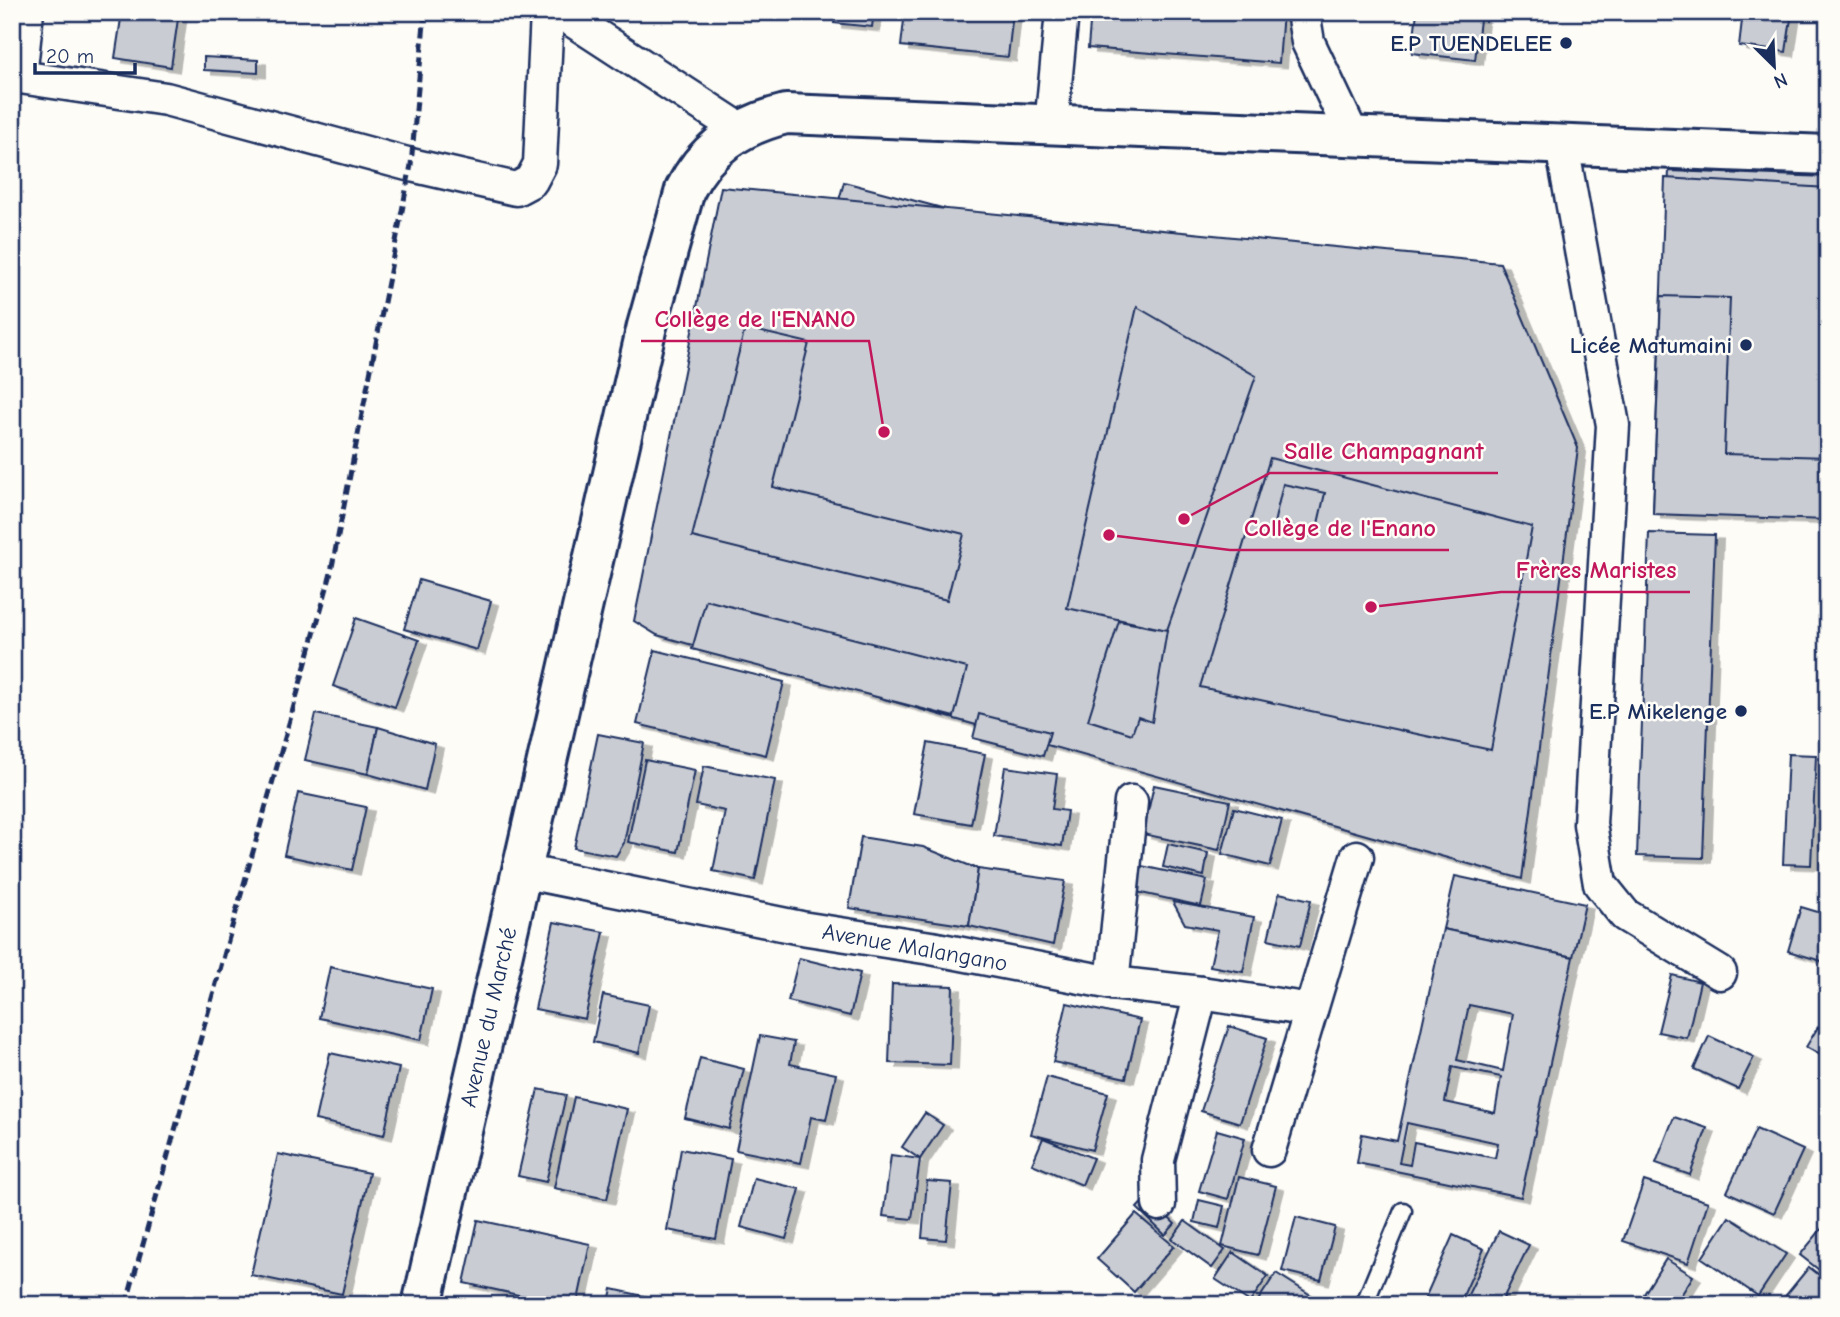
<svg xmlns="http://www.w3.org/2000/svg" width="1840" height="1317" viewBox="0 0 1840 1317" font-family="'Comic Neue',sans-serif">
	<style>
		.building { fill: #c9ccd3; stroke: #1b2f5e; stroke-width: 2; fill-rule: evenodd; filter: url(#shadow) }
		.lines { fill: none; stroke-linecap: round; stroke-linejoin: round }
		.lane-casing { stroke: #1b2f5e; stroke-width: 21 }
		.street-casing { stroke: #1b2f5e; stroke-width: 37 }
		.secondary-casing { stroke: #1b2f5e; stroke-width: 44 }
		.lane { stroke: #fdfcf7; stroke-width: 16 }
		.street { stroke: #fdfcf7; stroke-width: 32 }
		.secondary { stroke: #fdfcf7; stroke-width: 38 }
		.rail { stroke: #1b2f5e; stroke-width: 5; stroke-dasharray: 10 5; stroke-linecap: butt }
		.poi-dot { fill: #1b2f5e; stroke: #fdfcf7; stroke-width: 2.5 }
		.labels { text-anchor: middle; stroke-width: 5; stroke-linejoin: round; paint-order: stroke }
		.poi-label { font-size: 23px; font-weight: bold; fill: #1b2f5e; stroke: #fdfcf7; text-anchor: end }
		.street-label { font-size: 23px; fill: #1b2f5e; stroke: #fdfcf7 }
		.leader { fill: none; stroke: #c2185b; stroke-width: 2.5 }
		.callout-dot { fill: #c2185b; stroke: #fdfcf7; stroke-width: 2.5 }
		.callout-label { font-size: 24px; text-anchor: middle; font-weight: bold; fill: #c2185b; stroke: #fdfcf7; stroke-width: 5; stroke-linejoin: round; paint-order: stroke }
	</style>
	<defs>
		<filter id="shadow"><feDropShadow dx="8" dy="4.5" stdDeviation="0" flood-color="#0004"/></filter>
	</defs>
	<rect width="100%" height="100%" fill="#fdfcf7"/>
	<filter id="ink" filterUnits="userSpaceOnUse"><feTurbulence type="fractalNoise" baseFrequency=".0143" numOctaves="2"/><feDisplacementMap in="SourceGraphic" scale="14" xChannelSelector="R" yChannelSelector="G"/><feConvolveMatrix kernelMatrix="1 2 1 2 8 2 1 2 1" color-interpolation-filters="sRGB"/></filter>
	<g filter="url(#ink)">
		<g class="building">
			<path d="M122 12H179L171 67 115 58Z"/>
			<path d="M836 12H874L872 27 834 23Z"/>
			<path d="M905 12H1013L1008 57 901 46Z"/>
			<path d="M1091 12H1283L1279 63 1088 48Z"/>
			<path d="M1417 12H1481L1475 60 1412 53Z"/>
			<path d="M1743 12H1792L1786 52 1739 46Z"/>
			<path d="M204 57 258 60V73L204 70Z"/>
			<path d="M1669 171 1828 177V217L1762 214 1760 253 1780 254V248L1828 250V351L1776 348 1778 288 1757 287V295L1663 291Z"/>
			<path d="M1665 178 1828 188V515L1653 512Z"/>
			<path d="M844 182 1100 250 1083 313 827 244Z"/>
			<path d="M721 187 1500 263 1578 448 1522 879 657 635 634 621Z"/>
			<path d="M1661 296 1730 298 1724 454 1828 457V520L1653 514Z"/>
			<path d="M1137 307 1256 376 1167 630 1067 608Z"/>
			<path d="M745 328 809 343 773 487 964 534 947 600 692 537Z"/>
			<path d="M1270 458 1532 527 1491 750 1200 687Z"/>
			<path d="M1283 484 1325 493 1315 537 1273 528Z"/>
			<path d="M1649 533 1715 535 1703 858 1637 856Z"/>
			<path d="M419 580 491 601 477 650 404 629Z"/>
			<path d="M706 600 967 668 954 717 692 649Z"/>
			<path d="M356 618 419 640 395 707 333 686Z"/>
			<path d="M1119 621 1167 630 1152 722 1138 717 1132 734 1088 720Z"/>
			<path d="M655 650 784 682 766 755 637 724Z"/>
			<path d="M316 714 378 727 368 774 305 760Z"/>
			<path d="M979 714 1050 732 1043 756 973 738Z"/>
			<path d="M378 727 435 744 425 790 368 774Z"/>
			<path d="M598 734 644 743 624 843 616 856 574 848Z"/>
			<path d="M928 743 985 754 971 824 914 814Z"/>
			<path d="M1788 754 1816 755 1811 865 1783 864Z"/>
			<path d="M645 760 695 770 678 852 628 842Z"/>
			<path d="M704 766 775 780 755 880 713 871 725 811 696 805Z"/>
			<path d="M1005 767 1057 774 1052 809 1067 811 1062 846 994 836Z"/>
			<path d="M1154 785 1230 801 1219 850 1143 834Z"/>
			<path d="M298 793 366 807 352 870 284 855Z"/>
			<path d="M1234 808 1282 820 1270 866 1222 854Z"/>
			<path d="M861 837 923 847 978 869 969 926 849 908Z"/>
			<path d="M1168 844 1208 853 1204 876 1163 867Z"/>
			<path d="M1137 865 1207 880 1201 906 1132 891Z"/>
			<path d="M978 869 1065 881 1053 945 969 926Z"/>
			<path d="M1455 876 1585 904 1573 957 1443 929Z"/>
			<path d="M1279 893 1311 900 1300 946 1268 939Z"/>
			<path d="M1173 902 1254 917 1243 972 1210 966 1218 930 1185 924Z"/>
			<path d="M1801 907 1828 915V963L1788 951Z"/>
			<path d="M554 922 604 932 585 1019 535 1009Z"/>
			<path d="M1443 929 1573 957 1521 1197 1357 1163 1362 1134 1397 1141ZM1469 1005 1513 1014 1503 1071 1457 1060ZM1452 1067 1501 1077 1495 1113 1445 1102ZM1407 1123 1498 1143 1495 1158 1414 1142 1410 1165 1399 1163Z"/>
			<path d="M799 958 860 973 850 1016 788 1001Z"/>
			<path d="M330 967 432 989 421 1040 319 1018Z"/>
			<path d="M1672 975 1700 982 1687 1038 1658 1032Z"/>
			<path d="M892 984 953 986 950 1065 889 1063Z"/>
			<path d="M603 995 649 1005 639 1053 593 1042Z"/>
			<path d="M1067 1003 1140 1020 1126 1078 1053 1062Z"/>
			<path d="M1229 1026 1267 1038 1240 1123 1201 1111Z"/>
			<path d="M1818 1027 1828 1032V1059L1806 1047Z"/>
			<path d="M760 1036 794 1042 790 1064 836 1074 826 1120 811 1117 801 1163 736 1150Z"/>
			<path d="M1709 1036 1754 1057 1738 1089 1694 1069Z"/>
			<path d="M330 1053 399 1068 384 1135 315 1120Z"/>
			<path d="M700 1058 744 1069 729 1129 685 1118Z"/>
			<path d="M1047 1077 1108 1093 1092 1150 1031 1134Z"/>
			<path d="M538 1089 566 1095 546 1182 518 1176Z"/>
			<path d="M574 1097 627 1109 607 1199 554 1188Z"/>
			<path d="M925 1113 943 1125 920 1159 902 1147Z"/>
			<path d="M1674 1117 1707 1128 1690 1175 1656 1163Z"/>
			<path d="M1756 1129 1803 1150 1774 1213 1727 1192Z"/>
			<path d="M1217 1130 1245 1138 1228 1199 1199 1191Z"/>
			<path d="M1043 1138 1093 1158 1082 1185 1032 1164Z"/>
			<path d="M681 1149 731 1159 716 1239 667 1230Z"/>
			<path d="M278 1154 369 1173 342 1294 251 1275Z"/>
			<path d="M891 1155 920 1159 912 1219 883 1216Z"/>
			<path d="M1239 1177 1276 1186 1258 1255 1222 1246Z"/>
			<path d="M754 1178 800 1189 786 1239 741 1227Z"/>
			<path d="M927 1181 952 1183 946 1240 922 1238Z"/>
			<path d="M1644 1181 1708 1202 1688 1263 1623 1241Z"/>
			<path d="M1147 1197 1175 1224 1165 1235 1137 1208Z"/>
			<path d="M1199 1200 1224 1206 1219 1228 1194 1222Z"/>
			<path d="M1136 1214 1174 1246 1134 1292 1097 1259Z"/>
			<path d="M1296 1217 1335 1227 1321 1280 1282 1271Z"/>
			<path d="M1729 1217 1786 1254 1758 1296 1702 1258Z"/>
			<path d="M478 1220 590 1244 577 1305H564L464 1283Z"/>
			<path d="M1185 1221 1225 1250 1212 1268 1172 1239Z"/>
			<path d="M1828 1221V1277L1800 1255Z"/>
			<path d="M1499 1231 1529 1245 1500 1305H1463Z"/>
			<path d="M1453 1235 1484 1249 1459 1305H1440L1425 1298Z"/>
			<path d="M1233 1252 1268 1276 1250 1302 1215 1279Z"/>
			<path d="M1666 1259 1693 1276 1675 1305H1661L1644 1294Z"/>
			<path d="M1809 1267 1828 1282V1305H1778Z"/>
			<path d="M1276 1273 1317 1299 1313 1305H1255Z"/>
			<path d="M612 1289 684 1305H608Z"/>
			<path d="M789 1298 821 1305H787Z"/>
		</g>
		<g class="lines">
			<g class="lane-casing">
				<path id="lane" d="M1364 1305 1403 1211"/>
			</g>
			<g class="street-casing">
				<g id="street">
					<path d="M560 12 741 130"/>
					<path d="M1303 12 1308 42 1353 137"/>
					<path d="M20 77 27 12"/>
					<path d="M12 79 20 77 166 99 411 165 516 189 531 181 540 164 547 12"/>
					<path d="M1051 126 1062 12"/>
					<path d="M1562 146 1613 425 1590 824 1600 884 1625 915 1720 973"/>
					<path d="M521 871 801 928 931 948 1112 983 1201 993 1311 1010"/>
					<path d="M1112 983 1131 802"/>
					<path d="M1269 1150 1357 857"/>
					<path d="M1159 1204 1158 1160 1201 993"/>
				</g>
			</g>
			<g class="secondary-casing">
				<path id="secondary" d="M422 1305 647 326 685 190C706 147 741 125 786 114L1828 155"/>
			</g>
			<use href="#lane" class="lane"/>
			<use href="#street" class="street"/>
			<use href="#secondary" class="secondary"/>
			<path class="rail" d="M126 1305 330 577 411 165 425 12"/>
		</g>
	</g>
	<g class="poi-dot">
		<circle cx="1566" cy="43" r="7"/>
		<circle cx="1746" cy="345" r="7"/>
		<circle cx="1741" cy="711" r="7"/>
	</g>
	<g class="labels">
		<g class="poi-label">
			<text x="1552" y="51">E.P TUENDELEE</text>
			<text x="1732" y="353">Licée Matumaini</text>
			<text x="1727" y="719">E.P Mikelenge</text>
		</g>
		<g class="street-label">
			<text transform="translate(915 947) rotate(10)" y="8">Avenue Malangano</text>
			<text transform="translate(488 1017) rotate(-77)" y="8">Avenue du Marché</text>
		</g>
	</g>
	<path class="leader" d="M884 432L869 341H641M1184 519L1270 473H1498M1109 535L1230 550H1449M1371 607L1501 592H1690"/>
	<g class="callout-dot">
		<circle cx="884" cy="432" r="7"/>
		<circle cx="1184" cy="519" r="7"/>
		<circle cx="1109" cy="535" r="7"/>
		<circle cx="1371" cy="607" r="7"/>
	</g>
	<g class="callout-label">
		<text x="755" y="327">Collège de l'ENANO</text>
		<text x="1384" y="459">Salle Champagnant</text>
		<text x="1340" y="536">Collège de l'Enano</text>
		<text x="1596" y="578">Frères Maristes</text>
	</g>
	<rect width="1840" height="1317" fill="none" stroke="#fdfcf7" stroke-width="42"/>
	<rect x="21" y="21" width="1798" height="1275" fill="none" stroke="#1b2f5e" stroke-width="2.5" filter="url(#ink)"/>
	<g transform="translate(1774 66) rotate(156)" stroke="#fdfcf7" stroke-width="5" paint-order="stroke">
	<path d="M0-5L12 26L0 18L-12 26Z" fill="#1b2f5e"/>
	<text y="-10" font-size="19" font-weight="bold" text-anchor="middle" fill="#1b2f5e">N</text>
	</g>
	<path d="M35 63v10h100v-10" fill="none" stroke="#1b2f5e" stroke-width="3.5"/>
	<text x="46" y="63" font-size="21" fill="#1b2f5e" stroke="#fdfcf7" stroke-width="5" paint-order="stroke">20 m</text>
</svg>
